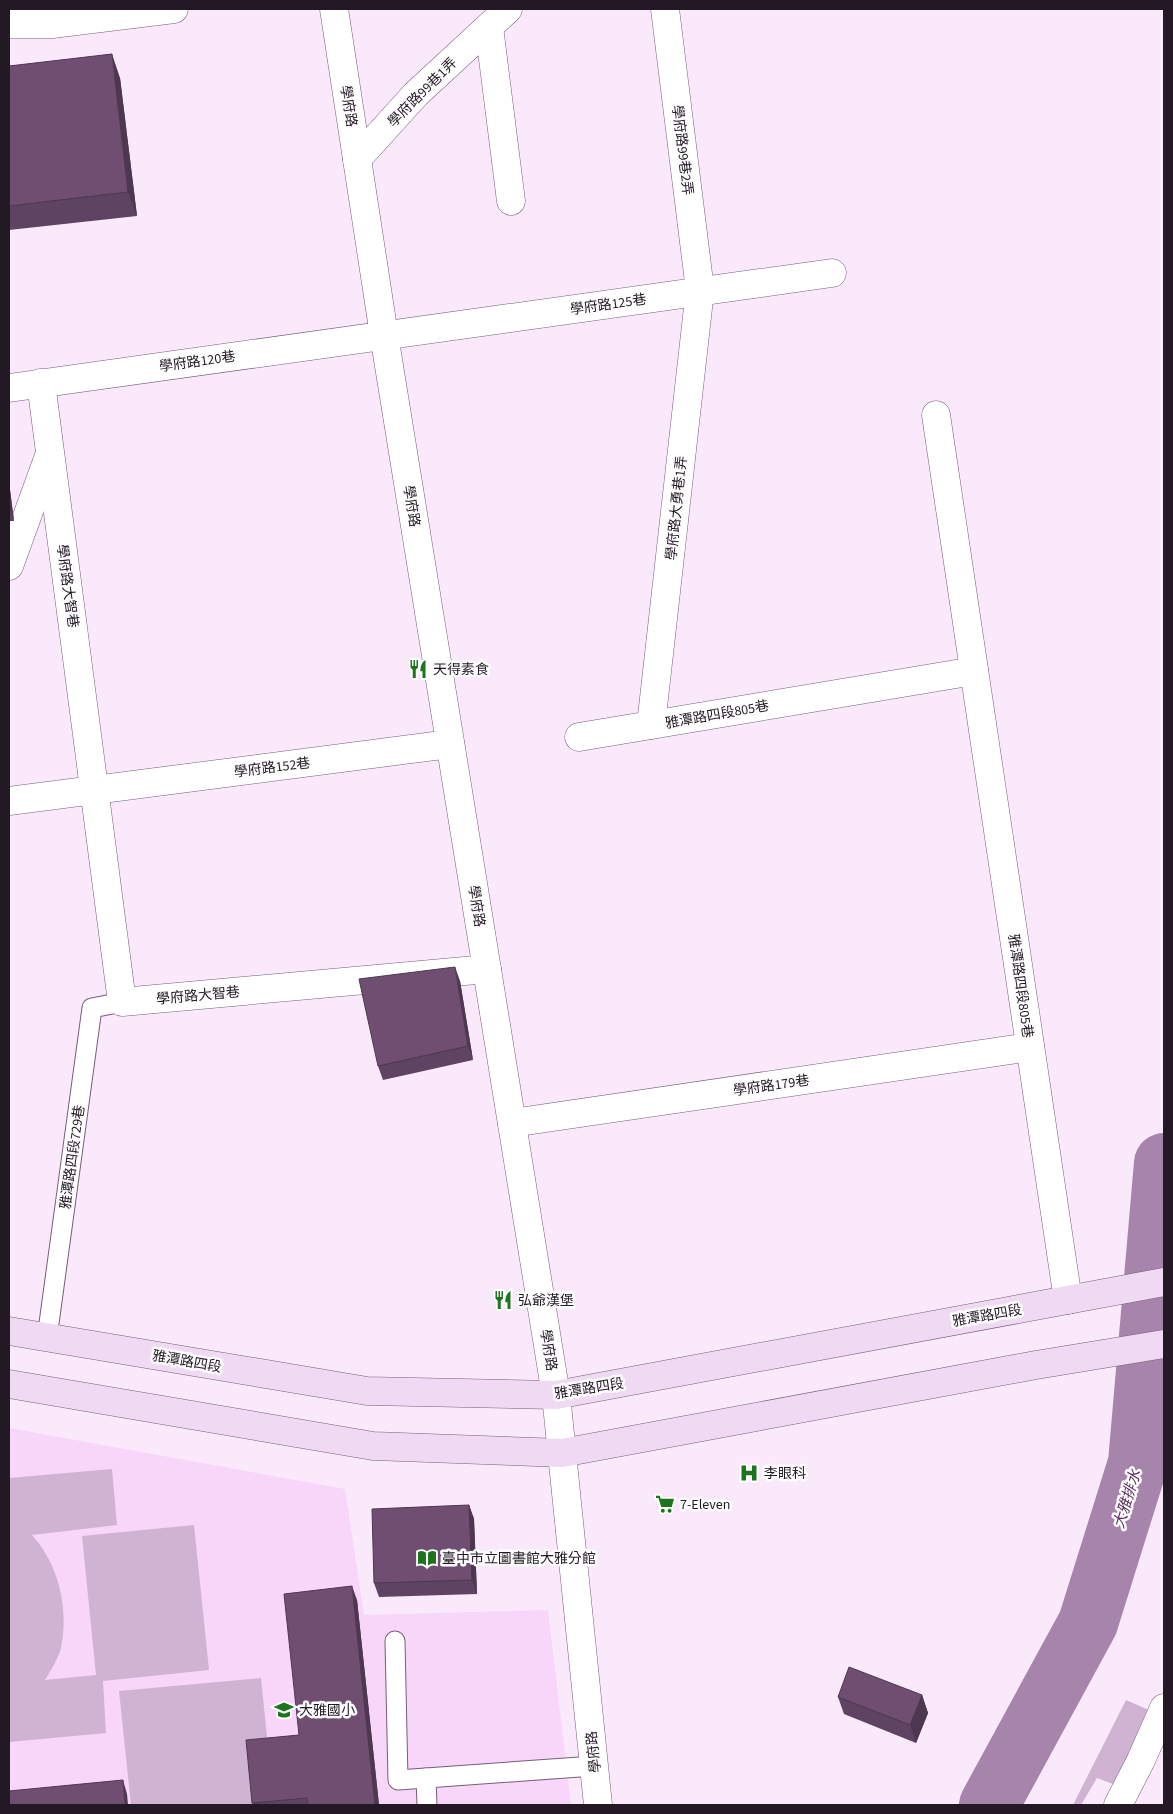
<svg xmlns="http://www.w3.org/2000/svg" width="1173" height="1814" viewBox="0 0 1173 1814" font-family="'Source Sans 3','Noto Sans TC',sans-serif">
	<style>
		.built { fill: #f7d6fa }
		.green { fill: #d0b2d3 }
		.lines { fill: none; stroke-linecap: round; stroke-linejoin: round }
		.river { stroke: #a784ab; stroke-width: 60 }
		.lane-casing { stroke: #765e78; stroke-width: 21 }
		.street-casing { stroke: #765e78; stroke-width: 29 }
		.secondary-casing { stroke: #765e78; stroke-width: 29 }
		.lane { stroke: #fff; stroke-width: 19 }
		.street { stroke: #fff; stroke-width: 28 }
		.secondary { stroke: #f0daf3; stroke-width: 28 }
		.wall { fill: #5f4362 }
		.shaded-wall { fill: #4e3750 }
		.building { fill: #6f4e72; stroke: #4e3750 }
		.labels { text-anchor: middle; stroke-width: 5; stroke-linejoin: round; paint-order: stroke }
		.street-label { font-size: 14px; fill: #231924; stroke: #fdfdfd }
		.poi-label { font-size: 14px; fill: #231924; stroke: #fdfdfd; text-anchor: start }
		.water-label { font-size: 15px; font-style: italic; fill: #5d3063; stroke: #fdfdfd }
	</style>
	<rect width="100%" height="100%" fill="#fae9fb"/>
	<path class="built" d="M9 1428 345 1489 364 1615 548 1610 571 1805H9Z"/>
	<g class="green">
		<path d="M112 1469 117 1525 32 1535C59 1565 69 1608 61 1648 58 1659 51 1670 45 1680L96 1675 82 1536 194 1525 209 1670 103 1681 106 1733 9 1742V1478Z"/>
		<path d="M261 1678 274 1805H131L119 1691Z"/>
		<path d="M1126 1700 1158 1714 1123 1788 1097 1778 1081 1805H1073Z"/>
	</g>
	<g class="lines">
		<path class="river" d="M989 1805 1088 1623 1138 1463 1164 1163"/>
		<g class="lane-casing">
			<g id="lane">
				<path d="M47 1338 92 1008 122 1002"/>
				<path d="M395 1641 398 1780 426 1778"/>
				<path d="M427 1805 426 1778 594 1766"/>
			</g>
		</g>
		<g class="street-casing">
			<g id="street">
				<path d="M334 9 384 335 556 1395 598 1805"/>
				<path d="M9 24H52L174 9"/>
				<path d="M489 27 511 201"/>
				<path d="M357 159 416 94 508 9"/>
				<path d="M41 383 122 1002 487 969"/>
				<path d="M9 388 832 273"/>
				<path d="M936 415 1068 1300"/>
				<path d="M9 566 49 456"/>
				<path d="M651 725 700 290 665 9"/>
				<path d="M579 737 974 671"/>
				<path d="M9 801 450 744"/>
				<path d="M512 1123 1030 1047"/>
				<path d="M1118 1805 1141 1760 1164 1708"/>
			</g>
		</g>
		<g class="secondary-casing">
			<g id="secondary">
				<path d="M9 1331 367 1391 556 1395 1164 1282"/>
				<path d="M9 1384 373 1446 562 1453 1036 1365 1164 1344"/>
			</g>
		</g>
		<use href="#lane" class="lane"/>
		<use href="#street" class="street"/>
		<use href="#secondary" class="secondary"/>
	</g>
	<g class="wall">
		<path d="M9 66 120 78 137 216 9 230Z"/>
		<path d="M9 482 14 521H9Z"/>
		<path d="M460 981 473 1060 383 1080 378 1066Z"/>
		<path d="M469 1505 474 1519 477 1594 379 1597 374 1583Z"/>
		<path d="M357 1600 379 1805H253L252 1803 299 1735Z"/>
		<path d="M922 1695 928 1713 916 1743 844 1714 838 1697Z"/>
	</g>
	<g class="shaded-wall">
		<path d="M112 54 120 78 137 216 128 192Z"/>
		<path d="M9 482 14 521 9 506Z"/>
		<path d="M455 967 460 981 473 1060 468 1046Z"/>
		<path d="M469 1505 474 1519 477 1594 472 1580Z"/>
		<path d="M352 1586 357 1600 379 1805H375Z"/>
		<path d="M922 1695 928 1713 916 1743 910 1725Z"/>
		<path d="M123 1780 127 1794 128 1805H125Z"/>
	</g>
	<g class="building">
		<path d="M112 54 128 192 9 206V66Z"/>
		<path d="M455 967 468 1046 378 1066 359 979Z"/>
		<path d="M469 1505 472 1580 374 1583 372 1509Z"/>
		<path d="M352 1586 375 1805H308L307 1798 252 1803 246 1740 299 1735 284 1594Z"/>
		<path d="M849 1667 922 1695 910 1725 838 1697Z"/>
		<path d="M123 1780 125 1805H9V1791Z"/>
	</g>
	<defs>
		<g id="restaurant-bare" transform="scale(1.5)"><path d="M-5-6h1v4h1v-4h1v4h1v-4h1v5L-1.5 .5V6h-2V.5L-5-1ZM5-6V6H3V1.5H1.5Q1.5-4 5-6Z" fill="#1d741f" stroke="#fdfdfd" stroke-width="2.5" paint-order="stroke"/></g>
		<g id="hospital-bare" transform="scale(1.5)"><path d="M-5-5h3v3.5h4V-5h3V5h-3V1.5h-4V5h-3Z" fill="#1d741f" stroke="#fdfdfd" stroke-width="2.5" paint-order="stroke"/></g>
		<g id="supermarket-bare" transform="scale(1.5)"><path d="M-6-5.5h2.5l.6 2H6L4.5 2H-2.5L-4.4-4H-6ZM-1.5 3.2a1.3 1.3 0 1 0 .1 0ZM3 3.2a1.3 1.3 0 1 0 .1 0Z" fill="#1d741f" stroke="#fdfdfd" stroke-width="2.5" paint-order="stroke"/></g>
		<g id="library-bare" transform="scale(1.5)"><path d="M-6-4Q-3-5.5-.7-3.5V5Q-3 3-6 4ZM6-4Q3-5.5 .7-3.5V5Q3 3 6 4Z" fill="#1d741f" stroke="#fdfdfd" stroke-width="2.5" paint-order="stroke"/></g>
		<g id="school-bare" transform="scale(1.5)"><path d="M0-5L7-2L0 1L-7-2ZM-4 1L0 2.5L4 1V4Q0 6-4 4Z" fill="#1d741f" stroke="#fdfdfd" stroke-width="2.5" paint-order="stroke"/></g>
	</defs>
	<g fill-rule="evenodd">
		<use href="#restaurant-bare" x="418" y="669"/>
		<use href="#restaurant-bare" x="503" y="1300"/>
		<use href="#hospital-bare" x="749" y="1473"/>
		<use href="#supermarket-bare" x="665" y="1504"/>
		<use href="#library-bare" x="427" y="1558"/>
		<use href="#school-bare" x="284" y="1710"/>
	</g>
	<g class="labels">
		<g class="street-label">
			<text transform="translate(422 92) rotate(-45)" y="5">學府路99巷1弄</text>
			<text transform="translate(349 106) rotate(81)" y="5">學府路</text>
			<text transform="translate(683 150) rotate(83)" y="5">學府路99巷2弄</text>
			<text transform="translate(608 304) rotate(-8)" y="5">學府路125巷</text>
			<text transform="translate(197 361) rotate(-8)" y="5">學府路120巷</text>
			<text transform="translate(412 506) rotate(81)" y="5">學府路</text>
			<text transform="translate(676 508) rotate(-84)" y="5">學府路大勇巷1弄</text>
			<text transform="translate(68 586) rotate(82)" y="5">學府路大智巷</text>
			<text transform="translate(717 714) rotate(-10)" y="5">雅潭路四段805巷</text>
			<text transform="translate(272 767) rotate(-7)" y="5">學府路152巷</text>
			<text transform="translate(477 906) rotate(81)" y="5">學府路</text>
			<text transform="translate(1021 986) rotate(82)" y="5">雅潭路四段805巷</text>
			<text transform="translate(198 995) rotate(-5)" y="5">學府路大智巷</text>
			<text transform="translate(771 1085) rotate(-8)" y="5">學府路179巷</text>
			<text transform="translate(72 1157) rotate(-82)" y="5">雅潭路四段729巷</text>
			<text transform="translate(987 1315) rotate(-10)" y="5">雅潭路四段</text>
			<text transform="translate(549 1350) rotate(81)" y="5">學府路</text>
			<text transform="translate(187 1361) rotate(10)" y="5">雅潭路四段</text>
			<text transform="translate(589 1388) rotate(-9)" y="5">雅潭路四段</text>
			<text transform="translate(593 1752) rotate(-96)" y="5">學府路</text>
		</g>
		<g class="poi-label">
			<text x="433" y="674">天得素食</text>
			<text x="518" y="1305">弘爺漢堡</text>
			<text x="764" y="1478">李眼科</text>
			<text x="680" y="1509">7-Eleven</text>
			<text x="442" y="1563">臺中市立圖書館大雅分館</text>
			<text x="299" y="1715">大雅國小</text>
		</g>
		<g class="water-label">
			<text transform="translate(1127 1499) rotate(-73)" y="5">大雅排水</text>
		</g>
	</g>
	<rect width="1173" height="1814" fill="none" stroke="#231924" stroke-width="20"/>
</svg>
